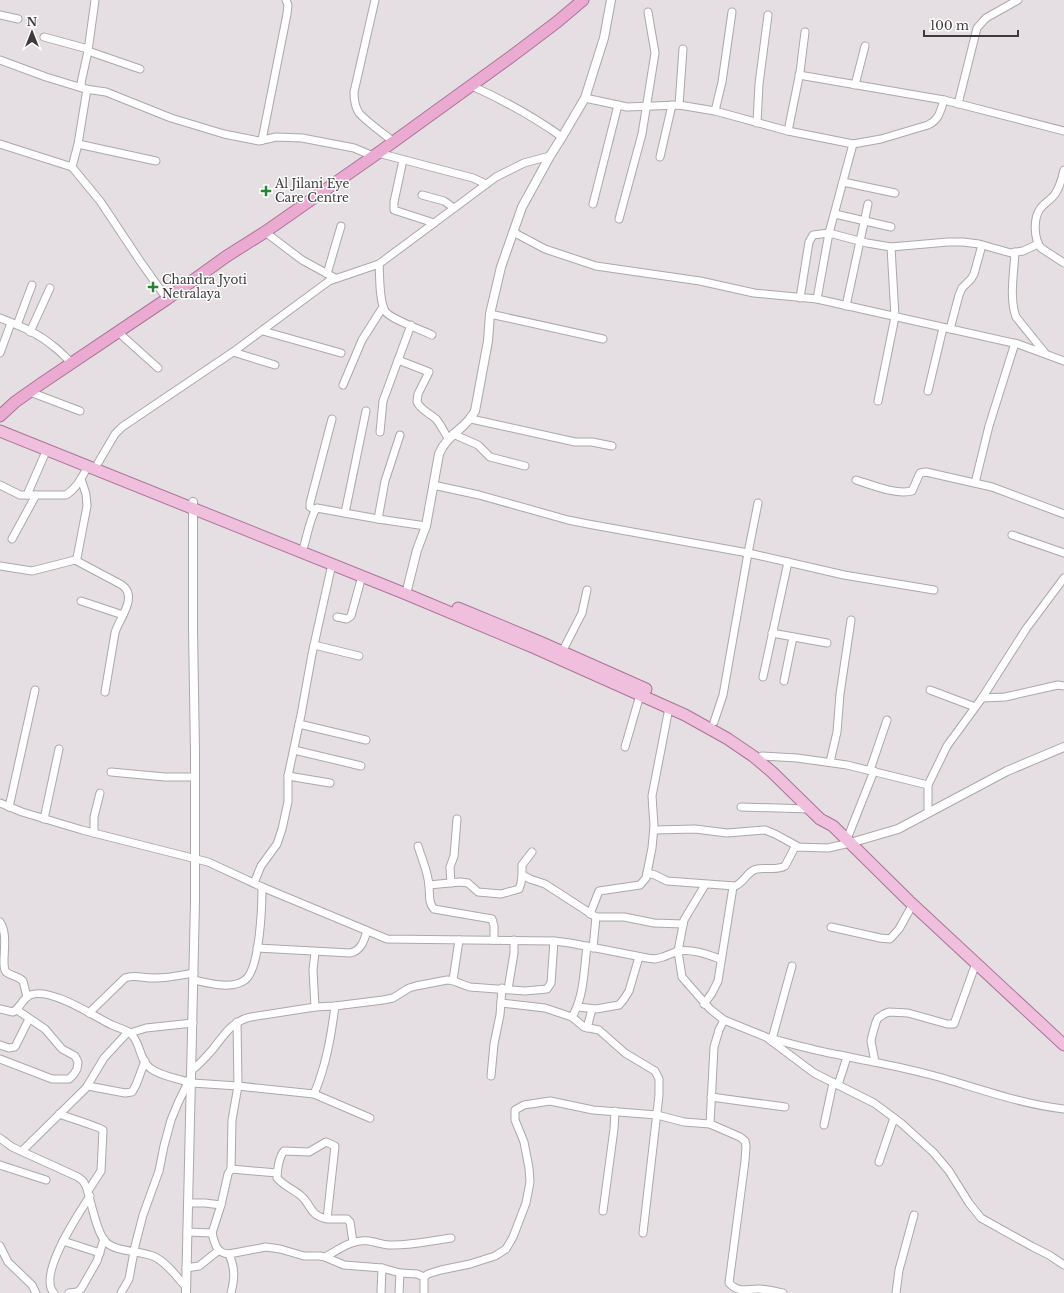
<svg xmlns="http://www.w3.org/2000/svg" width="1064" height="1293" viewBox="0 0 1064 1293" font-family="'Libre Baskerville',serif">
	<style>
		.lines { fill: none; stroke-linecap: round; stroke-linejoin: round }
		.minor-casing { stroke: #ada7aa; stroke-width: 9 }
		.tertiary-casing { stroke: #ada7aa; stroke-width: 10 }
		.primary-casing { stroke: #ab7496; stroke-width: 13 }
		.trunk-casing { stroke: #ab7496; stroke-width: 13 }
		.minor { stroke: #fff; stroke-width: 7 }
		.tertiary { stroke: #fff; stroke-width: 8 }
		.primary { stroke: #f0bfdd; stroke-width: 11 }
		.trunk { stroke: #ebaad2; stroke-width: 11 }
		.poi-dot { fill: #288434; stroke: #fff; stroke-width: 1.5 }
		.labels { text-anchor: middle; stroke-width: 3; stroke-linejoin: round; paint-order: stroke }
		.poi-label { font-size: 12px; fill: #3d3a3c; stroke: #fff; text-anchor: start }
	</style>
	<rect width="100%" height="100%" fill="#e5dee2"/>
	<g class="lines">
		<g class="minor-casing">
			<g id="minor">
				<path d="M95 0 88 51 81 83 82 88 85 89 106 92 171 118 224 134 259 141 276 137 302 138 354 148 373 156"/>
				<path d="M375 0 354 92C354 99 355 107 359 113 367 122 384 134 394 142"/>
				<path d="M0 15 18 19"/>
				<path d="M44 37 88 49"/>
				<path d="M88 51 140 69"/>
				<path d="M0 60 46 77 82 88"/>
				<path d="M799 75 944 100"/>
				<path d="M855 85 865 46"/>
				<path d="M472 86C503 100 534 117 562 137"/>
				<path d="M585 98 627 107 679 105 715 111 788 131 853 144 881 139 928 125C939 120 940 112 944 100L1064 131"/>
				<path d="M958 104 977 28 986 18 1018 0"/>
				<path d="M679 105 683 49"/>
				<path d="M715 111 722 82 732 12"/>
				<path d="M757 123 759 84 768 15"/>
				<path d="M788 131 800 72 805 32"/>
				<path d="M262 140 287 14 288 5 286 0"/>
				<path d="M0 144 72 167 100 201 140 261 167 299"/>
				<path d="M78 144 156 161"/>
				<path d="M378 153 473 178 486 184"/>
				<path d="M660 157 672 105"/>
				<path d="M403 160 394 202V210L434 223"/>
				<path d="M72 167 78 144 87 89"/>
				<path d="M1064 170C1062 178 1060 187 1055 194 1051 200 1044 203 1040 209 1033 219 1034 239 1041 248L1064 263"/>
				<path d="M843 182 895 193"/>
				<path d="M422 195 444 201 454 208"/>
				<path d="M593 204 618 105"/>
				<path d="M835 214 891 227"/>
				<path d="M619 219 642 134 655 53 648 12"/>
				<path d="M265 232 302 260 335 278"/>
				<path d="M513 232 545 249 596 266 700 281 754 293 817 299 1018 344 1064 361"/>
				<path d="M891 247 948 242H963L979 244 1011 253 1023 251 1038 244"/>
				<path d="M1015 252C1014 273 1009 298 1016 317L1045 353"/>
				<path d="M379 264C380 277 379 300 385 311 390 319 422 330 432 335"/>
				<path d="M327 274 341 226"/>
				<path d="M800 298 809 242 813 235 829 233 867 243 891 247 895 317 878 401"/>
				<path d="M817 299 829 233 853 144"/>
				<path d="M846 306 868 204"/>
				<path d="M490 314 603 339"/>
				<path d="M0 318C18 325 38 333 53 346 60 351 66 358 72 363"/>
				<path d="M17 325 32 285"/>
				<path d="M950 329 959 295 962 288 971 279 974 274 982 245"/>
				<path d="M263 331 341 353"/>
				<path d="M30 332 50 288"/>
				<path d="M118 332 158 368"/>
				<path d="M233 352 275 365"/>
				<path d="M0 353 11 323"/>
				<path d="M398 360 429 372 418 394 417 402C421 410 429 413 436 419 441 425 444 432 448 438"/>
				<path d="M343 385 362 340 383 307"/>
				<path d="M928 391 943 328"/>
				<path d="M30 392 80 411"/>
				<path d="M471 419 575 442H592L612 446"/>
				<path d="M380 432 383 401 411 325"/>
				<path d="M453 434 478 445 490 457 525 466"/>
				<path d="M98 463 115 434 122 427 233 352 329 281 379 264 496 177 524 163 550 156"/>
				<path d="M856 480C872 485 896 495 912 491L920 473 926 472 992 487 1064 514"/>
				<path d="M975 483 989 426 1015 343"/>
				<path d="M0 485 20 495H66C77 488 82 477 88 466"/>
				<path d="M433 485 479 495 568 520 588 524 748 553 844 575 934 590"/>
				<path d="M27 495 47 449"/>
				<path d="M315 510 310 507V503L332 419"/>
				<path d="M345 513 366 411"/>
				<path d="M378 519 385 481 400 435"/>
				<path d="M1012 535 1064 553"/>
				<path d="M12 539 36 495"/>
				<path d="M304 546C307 536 311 514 317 508L378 519 426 526"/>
				<path d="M75 560 122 585C139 597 118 620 115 633L105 692"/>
				<path d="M0 566 32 571 75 560 77 558 87 506 86 494 81 479"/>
				<path d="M81 601 123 615"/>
				<path d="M337 617 347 619 351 616 362 576"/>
				<path d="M772 633 827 643"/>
				<path d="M314 645 359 656"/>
				<path d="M562 652 582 613 587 590"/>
				<path d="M763 677 788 562"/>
				<path d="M784 681 793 637"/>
				<path d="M930 690 975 707"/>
				<path d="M982 698 1005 697 1058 685 1064 686"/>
				<path d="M714 722 723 695 748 553 758 503"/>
				<path d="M299 724 366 740"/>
				<path d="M625 747 640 695"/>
				<path d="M294 750 361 766"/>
				<path d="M762 756 797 758 847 765 928 785"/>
				<path d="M830 762 837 732 840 694 851 620"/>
				<path d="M870 770 887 720"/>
				<path d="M111 772 165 777H195"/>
				<path d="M288 776 330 783"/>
				<path d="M0 803 22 812 82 830 208 862 262 887 387 939 554 941 570 943 647 958 655 959 663 957 678 951 682 977 710 1009 724 1020 766 1037 814 1073 874 1103 901 1123 933 1152 949 1171 969 1203 981 1218 1033 1247 1049 1255 1064 1265"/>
				<path d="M9 807 35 690"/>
				<path d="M741 807 810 809"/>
				<path d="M928 813V785L947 746 982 698 1026 629 1064 578"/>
				<path d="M44 819 59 749"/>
				<path d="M654 830 695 829 727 833 765 830 775 834 797 846"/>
				<path d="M94 833V817L100 793"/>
				<path d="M847 839 874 771"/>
				<path d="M418 846C422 860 429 874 429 887 430 895 428 903 434 909L492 919 494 926V940"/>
				<path d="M532 852 522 865V875L530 879 545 884 596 917H624L654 923 683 924"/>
				<path d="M647 873 655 875 667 881 735 886C744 883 748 870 757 869 766 867 776 871 785 866L795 847 828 848 850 843"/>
				<path d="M254 883 261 866 277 844 282 829 288 802V776L301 715 312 654 332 564"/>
				<path d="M451 883 450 867 454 856 457 819"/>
				<path d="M429 885 460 882 468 883 478 892 501 894 519 889 521 883 522 875"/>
				<path d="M705 885 684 920 678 951C693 949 706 954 720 959"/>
				<path d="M590 914 599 891 640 885 646 878 652 848 654 826 652 796 669 708"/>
				<path d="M0 922C10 936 0 964 6 972 11 976 18 976 23 981L27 997"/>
				<path d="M831 927 880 938 890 939 899 929 913 904"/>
				<path d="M257 948 350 953C361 951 364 941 367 931"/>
				<path d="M593 948 596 917"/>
				<path d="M315 952 313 970 315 1007"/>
				<path d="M194 980C208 983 232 990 245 980 260 969 262 906 262 887"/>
				<path d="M453 980 459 940"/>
				<path d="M508 989 514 953V940"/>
				<path d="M501 1003 545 1008 572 1017 584 1027 599 1030 625 1053 655 1071 659 1079V1095L643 1233"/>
				<path d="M704 1004 712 993 718 981 733 887"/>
				<path d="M578 1007 596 1009 619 1005 624 999 629 991 639 957"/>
				<path d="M0 1009 13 1012C20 1008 23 998 30 995 51 987 93 1016 112 1025 118 1028 126 1029 131 1034 141 1043 139 1060 150 1068 160 1076 176 1078 188 1082"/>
				<path d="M89 1013 125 978C135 974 145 979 156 978 169 978 182 975 194 973"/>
				<path d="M572 1017C584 997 584 970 587 946"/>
				<path d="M587 1028 592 1009"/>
				<path d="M130 1033 146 1028 193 1023"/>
				<path d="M769 1038C792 1044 816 1051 840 1055 872 1062 903 1067 935 1076 978 1088 1020 1104 1064 1109"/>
				<path d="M772 1039 792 966"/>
				<path d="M0 1045 9 1048 15 1047 29 1019"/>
				<path d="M0 1059 52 1079H69L74 1074 77 1069 78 1062 75 1056 62 1049 45 1029 17 1010"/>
				<path d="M875 1062 871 1041 872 1036 876 1022 878 1018 884 1014 889 1012 908 1013 947 1024H954L976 963"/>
				<path d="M192 1070C200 1064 206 1057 213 1049 224 1035 232 1021 251 1017L315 1007 335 1006 383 1000 393 998 409 988 416 986 447 980C455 980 462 985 470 987L525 991 547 989 551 983 554 941"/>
				<path d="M491 1076 494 1044 500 1015 502 988"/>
				<path d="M192 1083 238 1086 314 1094 370 1118"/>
				<path d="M838 1085 847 1057"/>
				<path d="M88 1086 125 1093 132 1092 136 1085 145 1061"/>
				<path d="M314 1094C326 1066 331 1037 335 1006"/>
				<path d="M711 1097 785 1107"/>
				<path d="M59 1114C67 1117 100 1127 103 1130L101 1171 88 1191"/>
				<path d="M710 1124 714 1047 719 1030 724 1020"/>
				<path d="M824 1125 833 1083"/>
				<path d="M0 1138 12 1147 78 1177 83 1181 86 1186C91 1200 96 1231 105 1241 115 1253 141 1250 155 1257 167 1263 177 1277 186 1287"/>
				<path d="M22 1151 86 1088 104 1058 128 1032"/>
				<path d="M879 1162 894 1118"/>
				<path d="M0 1165 46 1180"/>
				<path d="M231 1169 232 1120 238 1086 237 1022"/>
				<path d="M188 1203H205L221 1205"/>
				<path d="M603 1211 614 1129 615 1111"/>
				<path d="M327 1219C308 1215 312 1204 300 1195 293 1189 284 1186 277 1178 277 1170 279 1157 284 1151L309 1152 326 1142 335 1146 327 1219H347L350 1222 353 1242"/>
				<path d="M187 1232 212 1233 221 1205 228 1174 231 1169 277 1173"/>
				<path d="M212 1233C215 1244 216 1253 229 1254"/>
				<path d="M63 1241 100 1253"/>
				<path d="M0 1246 8 1262 32 1285 36 1293"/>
				<path d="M325 1257C335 1252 345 1244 355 1242 368 1238 377 1244 389 1245 409 1246 430 1241 451 1238"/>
				<path d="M186 1268 199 1266 218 1251"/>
				<path d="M400 1273 417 1274 424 1277V1293"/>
				<path d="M424 1277 428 1274 441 1270 470 1264 495 1256 506 1249 513 1237 526 1203 530 1182 529 1168 524 1142 515 1120V1110L524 1105 550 1101 593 1110 657 1115 684 1122 710 1124 740 1137 745 1141 746 1146 745 1161 729 1283C738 1293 746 1289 758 1289 766 1289 775 1291 783 1293"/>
				<path d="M54 1293C37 1275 79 1213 90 1196"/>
				<path d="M69 1293 77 1292 81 1289 97 1261 104 1239"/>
				<path d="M121 1293 129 1279 135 1246 143 1215 159 1171 164 1146 171 1120 178 1103 191 1076"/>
				<path d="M231 1293C235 1277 235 1269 229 1254L266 1247 280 1249 304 1256H320L325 1257 344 1265 382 1268"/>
				<path d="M381 1293 382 1268 400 1273 399 1293"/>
				<path d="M896 1293 899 1270 914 1215"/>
			</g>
		</g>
		<g class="tertiary-casing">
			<g id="tertiary">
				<path d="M406 594 417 550 426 526 439 454C447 434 466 429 475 411L488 341 490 314 501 267 522 207 550 156 562 137 585 98 604 38 611 0"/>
				<path d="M850 843 898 829 1007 771 1064 747"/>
				<path d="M186 1293 195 902V752L193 629V502"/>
			</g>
		</g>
		<g class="primary-casing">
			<g id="primary">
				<path d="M0 431 406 594 535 648 685 715 728 739 753 756 772 772 820 819 833 826 909 901 1064 1045"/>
				<path d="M458 608 540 642 646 689"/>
			</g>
		</g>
		<g class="trunk-casing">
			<path id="trunk" d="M0 416 15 402 42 383 167 299 227 256 265 232 378 153 512 56 557 22 583 0"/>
		</g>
		<use href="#minor" class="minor"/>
		<use href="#tertiary" class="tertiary"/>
		<use href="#primary" class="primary"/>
		<use href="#trunk" class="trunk"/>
	</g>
	<g class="poi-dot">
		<path d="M264 185h4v4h4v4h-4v4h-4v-4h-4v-4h4z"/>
		<path d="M151 281h4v4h4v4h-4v4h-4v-4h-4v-4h4z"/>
	</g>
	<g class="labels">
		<g class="poi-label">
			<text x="275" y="188">Al Jilani Eye<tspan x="275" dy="14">Care Centre</tspan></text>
			<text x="162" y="284">Chandra Jyoti<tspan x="162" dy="14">Netralaya</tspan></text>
		</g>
	</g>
	<g transform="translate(32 32)" stroke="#ffffff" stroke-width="3" paint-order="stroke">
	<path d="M0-3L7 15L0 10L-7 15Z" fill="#3d3a3c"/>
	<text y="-6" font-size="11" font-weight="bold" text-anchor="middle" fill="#3d3a3c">N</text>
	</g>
	<path d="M924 30v6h94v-6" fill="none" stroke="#3d3a3c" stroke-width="2"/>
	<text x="930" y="30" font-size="12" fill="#3d3a3c" stroke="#ffffff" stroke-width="3" paint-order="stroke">100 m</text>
</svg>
